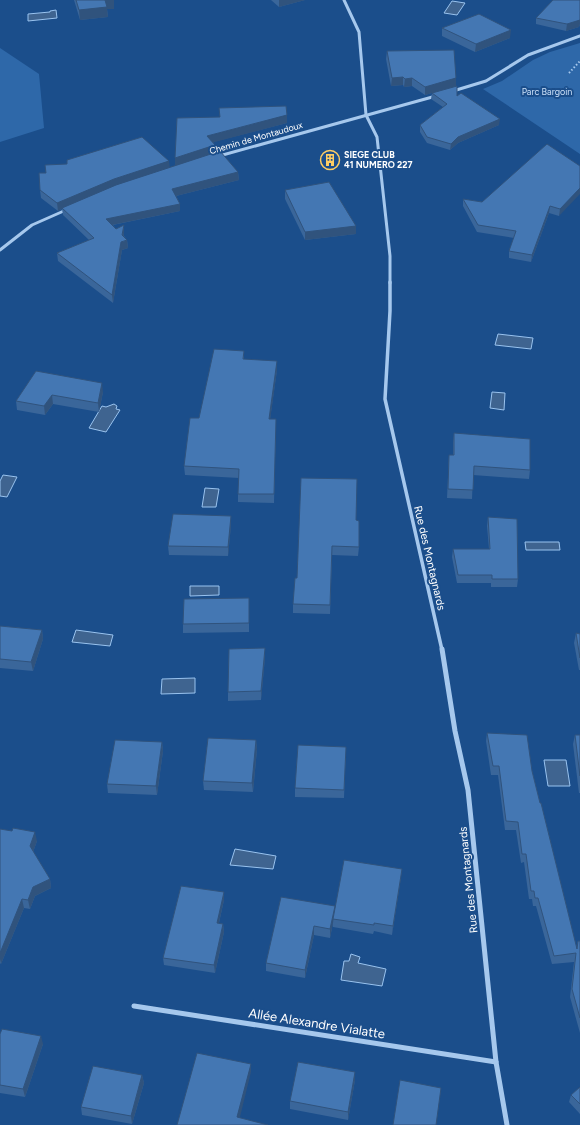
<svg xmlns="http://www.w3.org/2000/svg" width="580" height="1125" viewBox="0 0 580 1125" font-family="Figtree,sans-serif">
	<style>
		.green { fill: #2e68a9 }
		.water { fill: #3f6490; stroke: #99c3ef }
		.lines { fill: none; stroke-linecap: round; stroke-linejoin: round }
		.path { stroke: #a6c8ed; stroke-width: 2; stroke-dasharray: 1.5 2; stroke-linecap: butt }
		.minor-far2 { stroke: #a6c8ed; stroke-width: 3 }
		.minor-far1 { stroke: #a6c8ed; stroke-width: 3.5 }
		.minor { stroke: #a6c8ed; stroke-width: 5 }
		.wall { fill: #3a669a }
		.shaded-wall { fill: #30537d }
		.building { fill: #4477b3; stroke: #30537d }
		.labels { text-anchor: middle; stroke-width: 4; stroke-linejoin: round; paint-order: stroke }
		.far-park-label { font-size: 9px; fill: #cce1f9; stroke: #1b4e8b }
		.far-street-label { font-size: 9px; fill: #fff; stroke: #1b4e8b }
		.far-poi-label { font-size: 9px; font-weight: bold; fill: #fff; stroke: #1b4e8b; text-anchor: start }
		.street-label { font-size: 11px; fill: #fff; stroke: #1b4e8b }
		.near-street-label { font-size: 13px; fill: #fff; stroke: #1b4e8b }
	</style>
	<rect width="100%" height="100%" fill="#1b4e8b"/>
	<g class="green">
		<path d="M580 43V154L483 89 502 81 533 60 550 52Z"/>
		<path d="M0 48 39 74 44 128 0 142Z"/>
	</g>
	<g class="water">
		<path d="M452 1 465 3 457 15 444 13Z"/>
		<path d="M56 10 57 18 28 21V14L50 12V11Z"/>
		<path d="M498 334 533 338 531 349 495 345Z"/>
		<path d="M492 392 505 393 504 410 490 408Z"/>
		<path d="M114 404 117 406 116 409 120 410 106 432 89 428 102 406 106 407Z"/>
		<path d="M3 475 17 477 7 497 0 496V481Z"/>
		<path d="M205 488 219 489 216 507H202Z"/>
		<path d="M525 542H559L560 550H526Z"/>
		<path d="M190 586H219V595L190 596Z"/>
		<path d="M76 630 113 635 110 646 72 642Z"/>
		<path d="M195 678V693L161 694 162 679Z"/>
		<path d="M544 760H566L570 786H548Z"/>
		<path d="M235 849 276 856 273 869 230 865Z"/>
		<path d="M351 954 360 957 358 963 386 969 382 986 341 980 344 961H349Z"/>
	</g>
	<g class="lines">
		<path class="path" d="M569 73 580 61"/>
		<g class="minor-far2">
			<path d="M344 0 359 32 366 115 377 137 390 256V283"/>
			<path d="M453 91 486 81 528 55 580 36"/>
			<path d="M219 156 436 96"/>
			<path d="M0 250 32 225 66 210"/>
		</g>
		<path class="minor-far1" d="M390 282V311L385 399 442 650"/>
		<g class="minor">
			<path d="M442 649 455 731 468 790 496 1062 507 1125"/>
			<path d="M134 1006 496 1062"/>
		</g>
	</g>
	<g class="wall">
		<path d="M74 0H114V9H107L108 17 80 20Z"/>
		<path d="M271 0H305L279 7Z"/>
		<path d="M580 0V24L579 27 566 31 536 24V18Z"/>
		<path d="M442 28 510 38 475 52 442 36Z"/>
		<path d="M387 51 456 86 425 95 412 86 404 87 403 85 391 86 386 59Z"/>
		<path d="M432 93 457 96 499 125 458 143 450 150 427 143 420 132V125L443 107 431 99Z"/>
		<path d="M177 118 287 123 213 142 215 145 216 152 238 172 239 180 176 196 180 204V211L113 225 116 229 124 225V236L127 240 128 248 122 250 113 303 58 261 57 253 89 240 63 215 62 209 58 211 41 198 40 190 46 173 169 168 175 166Z"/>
		<path d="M580 166 559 216 549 213 531 262 509 258V251L514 238 477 232 463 206V199L482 202Z"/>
		<path d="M285 190 356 234 305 240 285 199Z"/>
		<path d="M244 351V359L277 370 270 419H276L274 503 238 502V494L239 478 185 475 184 466 199 418Z"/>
		<path d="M36 371 103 392 99 412 53 404 45 415 17 410 16 401Z"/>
		<path d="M454 433 530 470 529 479 473 475 472 499 447 498 449 455H453V442Z"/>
		<path d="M488 517 518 579 517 587H491V583H457L452 557 453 549H489L487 526Z"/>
		<path d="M356 520 359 547 358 556 332 555 330 614 293 613V604L297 578Z"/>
		<path d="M231 525 228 556 169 555 168 546Z"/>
		<path d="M249 598V632L183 633V624Z"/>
		<path d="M0 626 42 630 43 639 33 671 0 668Z"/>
		<path d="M576 633 580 634V670H579L574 643Z"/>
		<path d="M265 648V657L261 700 228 701V692Z"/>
		<path d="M487 733 532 771 576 947 578 941H580V1033L570 997 574 962 552 964 536 906H533L532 899H529L524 862 521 863 516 830H505L498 775H491L486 741Z"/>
		<path d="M575 735H580V793H579L573 744Z"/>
		<path d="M256 740 257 749 253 792 204 790 203 781Z"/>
		<path d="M162 742 163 751 157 795 108 793 107 784Z"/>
		<path d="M346 747 344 798 295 797V788Z"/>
		<path d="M0 829 37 841 33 852 50 879 51 888 35 896 30 909 24 908 1 964 0 963Z"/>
		<path d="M401 877 392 935 374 931 373 934 333 927V923L330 938 314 935 305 978 266 971V963L335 906Z"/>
		<path d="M224 892V900L219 923 223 924 224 932 215 973 164 965 163 958Z"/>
		<path d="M0 1034 43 1044 25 1097 0 1093Z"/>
		<path d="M142 1075 144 1083 132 1124 82 1115 81 1107Z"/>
		<path d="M355 1080 348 1120 290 1109V1101Z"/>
		<path d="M580 1087V1114L569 1102 571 1095Z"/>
	</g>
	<g class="shaded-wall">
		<path d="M105 0H114V9H107L108 17 80 20 79 10Z"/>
		<path d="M279 0H305L279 7Z"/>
		<path d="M580 19V24L579 27 566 31 567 24Z"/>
		<path d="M511 30 510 38 475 52 476 44Z"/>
		<path d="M403 77V85L391 86 392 78Z"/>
		<path d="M412 78V86L404 87 405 79Z"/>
		<path d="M456 78V86L425 95V87Z"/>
		<path d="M287 115V123L207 144V136Z"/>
		<path d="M500 119 499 125 458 143 450 150 451 144 458 137Z"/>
		<path d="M215 145 216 154 175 166V158Z"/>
		<path d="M169 161 170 168 62 208V209L58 211 57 203 114 179Z"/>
		<path d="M238 172 239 180 172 197V189Z"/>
		<path d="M580 188V194L559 216 560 209Z"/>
		<path d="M180 204V211L107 226 106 219Z"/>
		<path d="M550 206 549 213 531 262 532 255Z"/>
		<path d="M124 225V233L123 242 127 240 128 248 122 250 113 303 112 295Z"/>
		<path d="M356 226V234L305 240V232Z"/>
		<path d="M277 361V370L269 428V419Z"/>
		<path d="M102 383 103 392 99 412 98 403Z"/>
		<path d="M52 395 53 404 45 415 44 406Z"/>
		<path d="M231 516V525L228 556V547Z"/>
		<path d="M42 630 43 639 33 671 31 662Z"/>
		<path d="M265 648V657L261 700V691Z"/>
		<path d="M256 740 257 749 253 792 252 783Z"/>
		<path d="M162 742 163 751 157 795 156 786Z"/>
		<path d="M35 832 37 841 32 855 30 846Z"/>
		<path d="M402 869 401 877 392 935 393 926Z"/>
		<path d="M50 879 51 888 35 896 30 909 28 900 33 887Z"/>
		<path d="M224 892V900L217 931V923Z"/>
		<path d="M22 899 24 908 1 964 0 959V953Z"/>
		<path d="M335 906 333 923 330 938V929Z"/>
		<path d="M223 924 224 932 215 973 214 965Z"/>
		<path d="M314 926V935L305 978V970Z"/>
		<path d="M41 1036 43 1044 25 1097 23 1089Z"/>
		<path d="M251 1064V1072L238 1125 237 1117Z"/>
		<path d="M355 1072V1080L348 1120V1112Z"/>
		<path d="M142 1075 144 1083 132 1124 131 1116Z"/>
	</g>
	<g class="building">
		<path d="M76 0H105L107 7 79 10Z"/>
		<path d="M553 0H580V20L567 24 536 18Z"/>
		<path d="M479 14 511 30 476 44 442 28Z"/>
		<path d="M454 50 456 78 425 87 412 78 405 79 403 77 392 78 387 51Z"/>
		<path d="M457 86V96L461 93 500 119 458 137 451 144 427 137 420 125 447 104 432 93Z"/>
		<path d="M286 106 287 115 207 136 215 145 175 158 177 118 220 117 219 108Z"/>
		<path d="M142 137 169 161 114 179 57 203 40 190 39 173H46L45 165 67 164V160Z"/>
		<path d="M547 144 580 166V188L560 209 550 206 532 255 509 251 516 231 478 225 463 199 482 202Z"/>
		<path d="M220 151 238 172 172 189 180 204 106 219 116 229 124 225 122 235 127 240 121 242 112 295 57 253 94 238 62 208 116 185Z"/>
		<path d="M329 182 356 226 305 232 285 190Z"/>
		<path d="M214 349 244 351 243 359 277 361 269 419H276L274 494H238L239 469 184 466 190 418H199Z"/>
		<path d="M36 371 102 383 98 403 52 395 44 406 16 401Z"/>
		<path d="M454 433 530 439V470L474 466 473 490 448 489 449 455H454Z"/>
		<path d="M301 478 357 479 356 520 359 521V547L332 546 330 605 293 604 295 578H297Z"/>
		<path d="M173 514 231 516 228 547 168 546Z"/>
		<path d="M488 517 517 519 518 579H492V575H458L453 549H490Z"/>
		<path d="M249 598V623L183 624 184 599Z"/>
		<path d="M0 626 42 630 31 662 0 659Z"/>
		<path d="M576 633 580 634V658Z"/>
		<path d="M265 648 261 691 228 692 229 649Z"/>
		<path d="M487 733 527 735 532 771 540 803H541L577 949 578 941H580V1018L572 989 576 953 554 956 538 898H535L534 891H531L526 854H522L518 822 506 821 499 766H493Z"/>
		<path d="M575 735H580V776Z"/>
		<path d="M208 738 256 740 252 783 203 781Z"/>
		<path d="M115 740 162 742 156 786 107 784Z"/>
		<path d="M298 745 346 747 344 790 295 788Z"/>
		<path d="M13 828 35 832 30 846 50 879 33 887 28 900 22 899 0 953V829L12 831Z"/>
		<path d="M344 860 402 869 393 926 374 923V925L333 919Z"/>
		<path d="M181 886 224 892 217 923 223 924 214 965 163 958Z"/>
		<path d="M281 897 335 906 330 929 314 926 305 970 266 963Z"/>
		<path d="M2 1029 41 1036 23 1089 0 1085V1034Z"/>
		<path d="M197 1053 251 1064 237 1117 268 1125H177Z"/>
		<path d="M298 1062 355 1072 348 1112 290 1101Z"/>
		<path d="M93 1066 142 1075 131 1116 81 1107Z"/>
		<path d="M400 1080 441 1088 436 1125H393Z"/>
		<path d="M580 1087V1104L571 1095Z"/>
	</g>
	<defs>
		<g id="building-ring" transform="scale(1)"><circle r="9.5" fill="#1b4e8b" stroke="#fece63" stroke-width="1.5"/><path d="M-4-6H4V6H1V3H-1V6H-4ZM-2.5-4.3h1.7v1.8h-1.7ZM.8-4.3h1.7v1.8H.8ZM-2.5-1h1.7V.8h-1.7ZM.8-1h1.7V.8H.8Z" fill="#fece63"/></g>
	</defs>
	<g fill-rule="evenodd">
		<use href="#building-ring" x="330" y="160"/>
	</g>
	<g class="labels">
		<g class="far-park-label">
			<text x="547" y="95">Parc Bargoin</text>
		</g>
		<g class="far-street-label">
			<text transform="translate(256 138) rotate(-16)" y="3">Chemin de Montaudoux</text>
		</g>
		<g class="far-poi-label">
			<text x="344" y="158">SIEGE CLUB<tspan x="344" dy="10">41 NUMERO 227</tspan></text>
		</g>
		<g class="street-label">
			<text transform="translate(430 558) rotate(77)" y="4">Rue des Montagnards</text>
			<text transform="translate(468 880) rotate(-96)" y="4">Rue des Montagnards</text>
		</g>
		<g class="near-street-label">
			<text transform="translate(317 1023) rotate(9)" y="5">Allée Alexandre Vialatte</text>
		</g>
	</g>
</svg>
